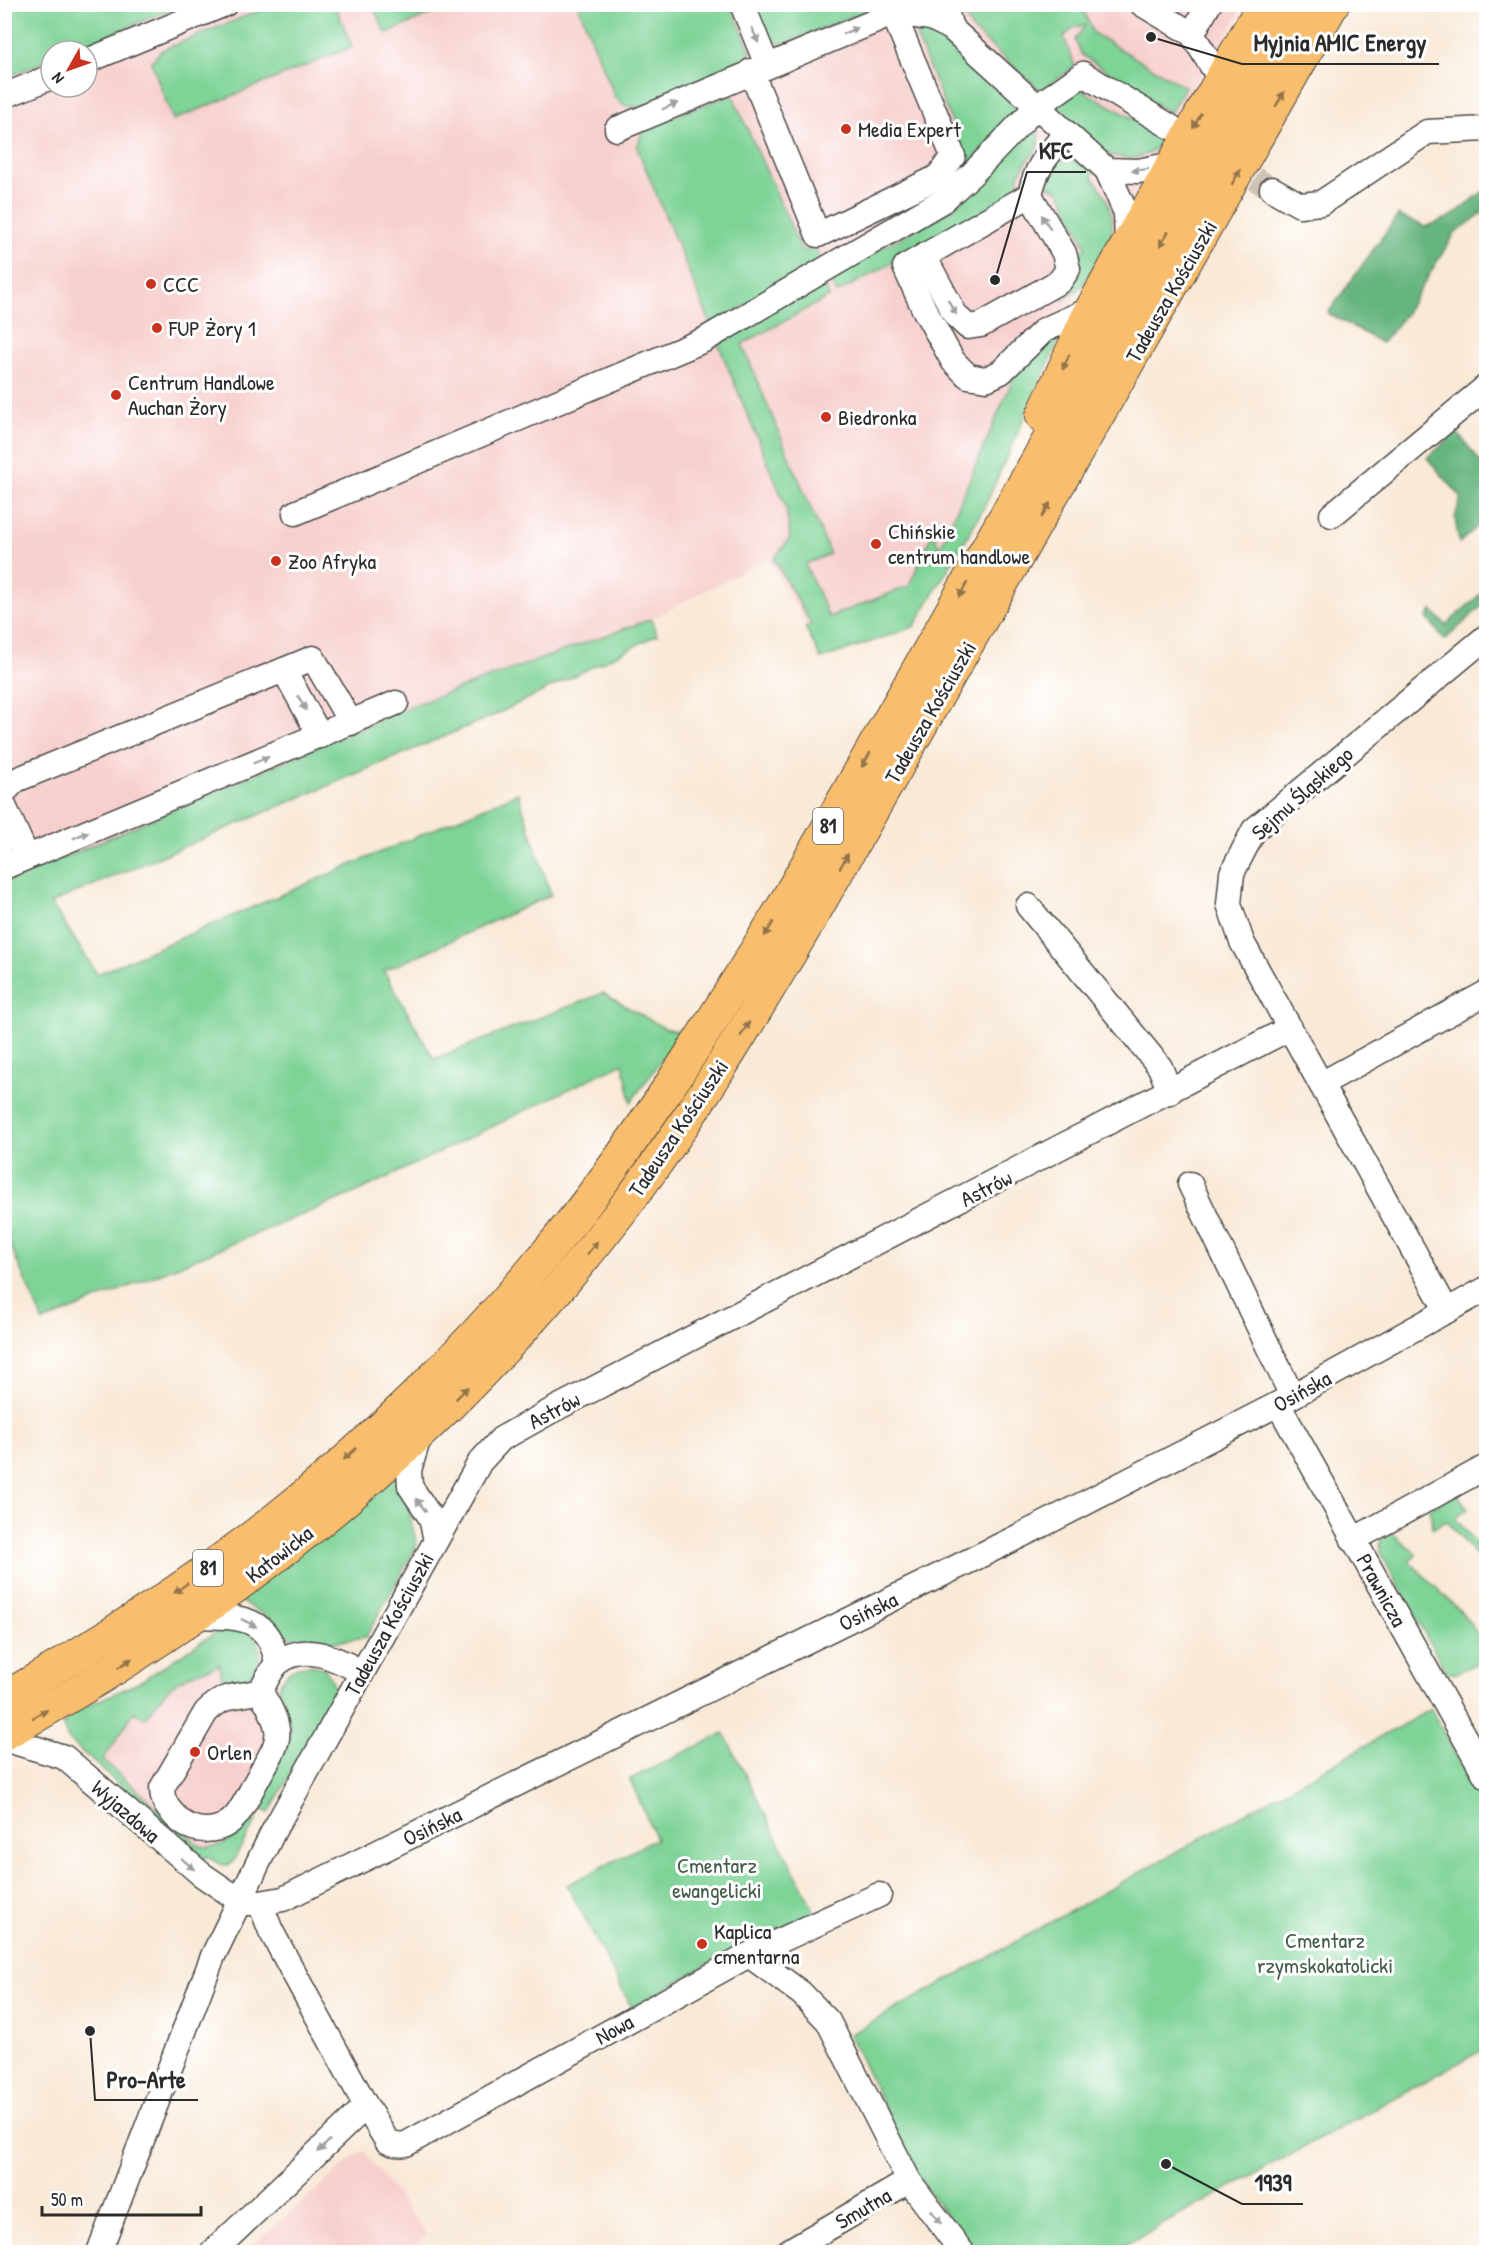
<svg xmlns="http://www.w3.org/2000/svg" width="1491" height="2257" viewBox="0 0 1491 2257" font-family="'Patrick Hand',sans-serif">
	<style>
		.built { fill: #f7d0ce }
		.green { fill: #7ed396; stroke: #547f60; stroke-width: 1.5 }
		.forest { fill: #66b57f; stroke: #487055; stroke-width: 1.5 }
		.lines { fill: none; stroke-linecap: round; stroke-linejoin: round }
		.minor-tunnel { stroke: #d0c3b5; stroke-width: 24; stroke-dasharray: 24 12; stroke-linecap: butt }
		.minor-casing { stroke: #4a4845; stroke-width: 27 }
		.major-casing { stroke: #4a4845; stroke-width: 34 }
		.minor { stroke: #fff; stroke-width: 24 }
		.major { stroke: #f9be6d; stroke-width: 32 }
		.oneway { fill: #a0a0a0 }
		.oneway2 { fill: #92744c }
		.poi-dot { fill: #c8321e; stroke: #fff; stroke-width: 2 }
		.labels { text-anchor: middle; stroke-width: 6; stroke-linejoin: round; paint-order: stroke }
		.shield { fill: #fff; stroke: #6b6b6b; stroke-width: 1.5 }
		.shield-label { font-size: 21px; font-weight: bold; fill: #2b2b2b }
		.poi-label { font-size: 22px; fill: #2b2b2b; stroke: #fff; text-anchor: start }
		.street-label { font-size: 22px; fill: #2b2b2b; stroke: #fff }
		.park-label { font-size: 22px; fill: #445d4b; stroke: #fff }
		.leader { fill: none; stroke: #2b2b2b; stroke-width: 2 }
		.callout-dot { fill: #2b2b2b; stroke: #fff; stroke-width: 2 }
		.callout-label { font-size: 24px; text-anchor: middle; font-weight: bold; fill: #2b2b2b; stroke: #fff; stroke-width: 6; stroke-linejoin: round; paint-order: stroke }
	</style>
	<rect width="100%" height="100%" fill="#fff"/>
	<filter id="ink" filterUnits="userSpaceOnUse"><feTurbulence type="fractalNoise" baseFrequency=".0167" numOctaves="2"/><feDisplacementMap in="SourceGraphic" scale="12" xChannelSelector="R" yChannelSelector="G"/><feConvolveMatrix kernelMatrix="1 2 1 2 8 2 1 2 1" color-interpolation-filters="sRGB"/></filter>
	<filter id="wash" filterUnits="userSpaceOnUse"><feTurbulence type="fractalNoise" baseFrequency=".008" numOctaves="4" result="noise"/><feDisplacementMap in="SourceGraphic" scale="24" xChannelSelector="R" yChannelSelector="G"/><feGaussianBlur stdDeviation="1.35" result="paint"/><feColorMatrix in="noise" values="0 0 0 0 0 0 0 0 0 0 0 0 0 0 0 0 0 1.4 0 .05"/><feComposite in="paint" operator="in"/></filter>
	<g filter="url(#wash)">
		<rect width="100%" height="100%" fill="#f9e9d7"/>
		<g class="built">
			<path d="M182 5H1245L1180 112 1052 342 920 613 823 654 768 558 651 619 411 706 5 883V78L51 59V87H87V51H69Z"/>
			<path d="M261 1655 280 1691 291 1727 287 1745 236 1835 223 1845 213 1848 200 1846 103 1760 134 1712 146 1718 164 1692 176 1681 188 1674 221 1665 255 1669Z"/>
			<path d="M364 2151 427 2235 404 2252H245L355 2156Z"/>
		</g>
		<g class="green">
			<path d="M5 4H182V5L69 51H51V59L5 78Z"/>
			<path d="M273 5H335L352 47 173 120 151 62 162 50Z"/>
			<path d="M372 5H454L386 33Z"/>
			<path d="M578 5H731L751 52 743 65 638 108 623 105 615 97Z"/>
			<path d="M752 5H881L783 44C763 42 759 21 752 5Z"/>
			<path d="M967 5H1081L1093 33 1185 87 1170 113 1082 55 1075 40 1085 25 1074 27 1064 37 1075 66 1041 91 972 29 965 17Z"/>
			<path d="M929 25 1020 106 963 172 964 152 912 26Z"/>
			<path d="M1080 89 1166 137 1150 153 1132 159 1109 155 1054 103Z"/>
			<path d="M732 94 802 251 814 246 822 262 711 325 637 148 642 132 651 125Z"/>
			<path d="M1033 120C1054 154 1016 155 1018 188L1008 200 837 293 828 277 950 211 979 183Z"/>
			<path d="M1063 160 1078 162 1094 172 1092 177C1106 193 1117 215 1110 238 1107 246 1100 255 1096 263 1084 285 1084 287 1062 300L1059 294C1078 280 1080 279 1078 255L1086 247 1060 191 1042 183 1052 165Z"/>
			<path d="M823 281 829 297 742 344 830 554 805 564 829 617 909 586 933 532 940 548 1014 377 1035 350 1044 342 1061 335 984 508 914 627 821 659 805 627 811 624 774 559 790 538 786 507 717 341Z"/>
			<path d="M651 619 657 635 497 714 51 903 97 974 518 793 551 895 384 971 434 1059 603 993 664 1028 682 1032 631 1102 623 1063 357 1192 43 1322 5 1233V883L411 706Z"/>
			<path d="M399 1470 417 1545 366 1637 320 1644 290 1637 265 1615 238 1600Z"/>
			<path d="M1457 1493 1468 1509 1455 1518 1486 1555V1567L1447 1521 1433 1528 1430 1508Z"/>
			<path d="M1389 1530 1416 1554 1409 1561 1463 1614 1486 1646 1485 1659 1454 1674 1445 1670 1380 1552V1542Z"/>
			<path d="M224 1627C230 1628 238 1627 243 1628 266 1636 264 1667 246 1678 240 1682 229 1681 222 1682L220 1665C176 1678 173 1681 145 1718L134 1712 103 1760 200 1846C227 1850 235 1837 247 1815L256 1821 232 1863C222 1868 216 1862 208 1856L204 1860 69 1740 63 1727 70 1713 138 1683Z"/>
			<path d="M311 1665 324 1668 332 1680 336 1693 269 1813 253 1805 287 1745 291 1727 278 1687C288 1670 291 1667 311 1665Z"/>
			<path d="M1431 1709 1486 1811V2048L1112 2252H972L918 2176 849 2035Z"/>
			<path d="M724 1733 816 1914 748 1941 632 2008 567 1885 656 1839 630 1779Z"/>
		</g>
		<g class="forest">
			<path d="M1486 189V210L1454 234 1404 316 1382 343 1328 313 1398 215 1426 227 1452 216Z"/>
			<path d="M1457 432 1486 469V519L1459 543 1455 518 1461 497 1427 458Z"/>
			<path d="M1486 589V602L1445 640 1427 618 1432 610 1446 625Z"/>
		</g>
	</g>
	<g filter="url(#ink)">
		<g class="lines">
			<path class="minor-tunnel" d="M1224 160 1272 189"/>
			<g class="minor-casing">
				<g id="minor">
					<path d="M742 4 767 65"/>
					<path d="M949 4 947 14 951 28"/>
					<path d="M1142 4 1192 34"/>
					<path d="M1209 4 1192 34 1220 79"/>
					<path d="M893 13 931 18 951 28 1107 170 1126 213 1127 246"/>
					<path d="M87 61 225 4"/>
					<path d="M751 71 818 235 938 177 953 156 893 13"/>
					<path d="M4 96 51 77"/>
					<path d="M617 129 907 8"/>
					<path d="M1107 170 1138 171 1173 164"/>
					<path d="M1272 189 1300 205 1321 203 1427 132 1486 129"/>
					<path d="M1030 195 905 267 924 309 953 361 968 376 986 379 1001 372 1044 330 1091 309"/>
					<path d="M924 256 956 316 968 327 981 325 1060 281 1068 269 1064 253 1030 195C1036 166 1047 156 1065 134"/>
					<path d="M295 513 704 340 942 201 972 174 1036 107 1083 74 1171 127"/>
					<path d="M1332 515 1486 387"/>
					<path d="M284 670 320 736"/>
					<path d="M4 792 16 780 313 658 351 723"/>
					<path d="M4 806 27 857"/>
					<path d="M4 867 396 703"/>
					<path d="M1028 906 1160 1067 1170 1092"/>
					<path d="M1321 1084 1486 993"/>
					<path d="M1190 1184 1292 1396"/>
					<path d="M1447 1311 1242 942 1229 904 1232 873 1254 830 1486 637"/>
					<path d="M1278 1404 1486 1776"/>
					<path d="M420 1434 409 1470 410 1486 431 1518 436 1540"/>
					<path d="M1353 1540 1486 1467"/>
					<path d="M198 1616C238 1617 269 1615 277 1663"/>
					<path d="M260 1691C267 1703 275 1715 277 1729 280 1745 266 1762 259 1776 252 1788 245 1805 236 1816 221 1834 194 1834 178 1819 168 1809 162 1802 162 1788L206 1712C227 1692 235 1698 260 1691 265 1683 271 1669 278 1663 304 1641 337 1659 362 1672"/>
					<path d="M4 1739 64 1757 201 1874 239 1900 249 1903H260L283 1899 1044 1524 1278 1404 1486 1289"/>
					<path d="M260 1903 271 1931 366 2106 387 2141C394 2145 399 2145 406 2144L749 1955 879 1895"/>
					<path d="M749 1955 801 1993 828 2021 909 2181 962 2252"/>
					<path d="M99 2252 213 1956 273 1832 480 1462 501 1439 551 1411 1290 1028"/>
					<path d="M213 2252 366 2106"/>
					<path d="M787 2252 909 2181"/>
				</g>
			</g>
			<g class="major-casing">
				<g id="major">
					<path d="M1042 416 1091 309 1263 4"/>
					<path d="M4 1698C96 1645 185 1589 269 1524 367 1447 465 1352 544 1256 635 1147 709 1027 783 906L1297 4"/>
					<path d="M4 1734C244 1602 452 1431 619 1214 691 1121 750 1021 810 920L1333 4"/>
				</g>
			</g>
			<use href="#minor" class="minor"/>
			<use href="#major" class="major"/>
		</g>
		<defs><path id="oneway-solid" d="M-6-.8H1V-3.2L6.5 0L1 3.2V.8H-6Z" transform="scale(1.5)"/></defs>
		<g class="oneway">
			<use href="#oneway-solid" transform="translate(850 31) rotate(-22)"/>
			<use href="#oneway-solid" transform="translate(755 35) rotate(67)"/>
			<use href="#oneway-solid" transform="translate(670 106) rotate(-23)"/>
			<use href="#oneway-solid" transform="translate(1140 170) rotate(173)"/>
			<use href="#oneway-solid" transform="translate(1046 222) rotate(-121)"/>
			<use href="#oneway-solid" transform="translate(952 307) rotate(60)"/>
			<use href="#oneway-solid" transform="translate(302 703) rotate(61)"/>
			<use href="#oneway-solid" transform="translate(261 760) rotate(-23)"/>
			<use href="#oneway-solid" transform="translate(81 835) rotate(-23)"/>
			<use href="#oneway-solid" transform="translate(421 1505) rotate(-127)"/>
			<use href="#oneway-solid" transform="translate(249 1623) rotate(27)"/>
			<use href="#oneway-solid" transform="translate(188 1864) rotate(41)"/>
			<use href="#oneway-solid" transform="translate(324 2146) rotate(135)"/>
			<use href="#oneway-solid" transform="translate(936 2217) rotate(53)"/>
		</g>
		<g class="oneway2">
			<use href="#oneway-solid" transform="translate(1280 99) rotate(-60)"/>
			<use href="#oneway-solid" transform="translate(1197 121) rotate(119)"/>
			<use href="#oneway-solid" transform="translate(1236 177) rotate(-61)"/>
			<use href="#oneway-solid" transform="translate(1164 239) rotate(120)"/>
			<use href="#oneway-solid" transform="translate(1066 362) rotate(114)"/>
			<use href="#oneway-solid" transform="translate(1046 510) rotate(-60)"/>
			<use href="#oneway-solid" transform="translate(963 590) rotate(120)"/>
			<use href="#oneway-solid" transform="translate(866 760) rotate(120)"/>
			<use href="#oneway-solid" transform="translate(844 861) rotate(-60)"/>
			<use href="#oneway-solid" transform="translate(769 929) rotate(121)"/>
			<use href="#oneway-solid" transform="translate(745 1029) rotate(-58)"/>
			<use href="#oneway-solid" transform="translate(592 1248) rotate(-51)"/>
			<use href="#oneway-solid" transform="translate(462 1393) rotate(-45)"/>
			<use href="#oneway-solid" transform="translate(350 1454) rotate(138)"/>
			<use href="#oneway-solid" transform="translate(181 1588) rotate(144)"/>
			<use href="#oneway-solid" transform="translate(125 1663) rotate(-33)"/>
			<use href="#oneway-solid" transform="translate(40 1714) rotate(-29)"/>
		</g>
	</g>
	<g class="poi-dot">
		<circle cx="846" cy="129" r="6"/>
		<circle cx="151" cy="284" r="6"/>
		<circle cx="157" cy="328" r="6"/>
		<circle cx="116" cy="395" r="6"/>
		<circle cx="826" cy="417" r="6"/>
		<circle cx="876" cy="544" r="6"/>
		<circle cx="276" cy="561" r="6"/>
		<circle cx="195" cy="1752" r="6"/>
		<circle cx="702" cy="1944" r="6"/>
	</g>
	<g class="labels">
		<g class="shield">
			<rect x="813" y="808" width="30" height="36" rx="4.5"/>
			<rect x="193" y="1550" width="30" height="36" rx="4.5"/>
		</g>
		<g class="shield-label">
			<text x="828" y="833">81</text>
			<text x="208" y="1575">81</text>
		</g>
		<g class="poi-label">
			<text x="858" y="137">Media Expert</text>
			<text x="163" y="292">CCC</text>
			<text x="169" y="336">FUP Żory 1</text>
			<text x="128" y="390">Centrum Handlowe<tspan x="128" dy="25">Auchan Żory</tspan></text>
			<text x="838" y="425">Biedronka</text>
			<text x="888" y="539">Chińskie<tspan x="888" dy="25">centrum handlowe</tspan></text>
			<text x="288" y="569">Zoo Afryka</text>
			<text x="207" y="1760">Orlen</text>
			<text x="714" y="1939">Kaplica<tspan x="714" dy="25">cmentarna</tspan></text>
		</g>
		<g class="street-label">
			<text transform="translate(1171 291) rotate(-60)" y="8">Tadeusza Kościuszki</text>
			<text transform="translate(930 712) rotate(-60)" y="8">Tadeusza Kościuszki</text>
			<text transform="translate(1302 793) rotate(-42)" y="8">Sejmu Śląskiego</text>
			<text transform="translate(678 1128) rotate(-56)" y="8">Tadeusza Kościuszki</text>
			<text transform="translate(986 1188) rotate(-27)" y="8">Astrów</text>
			<text transform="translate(1302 1391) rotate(-29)" y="8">Osińska</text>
			<text transform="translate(554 1410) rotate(-28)" y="8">Astrów</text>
			<text transform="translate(279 1554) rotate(-38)" y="8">Katowicka</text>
			<text transform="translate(1382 1590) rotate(61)" y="8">Prawnicza</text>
			<text transform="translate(868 1611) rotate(-26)" y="8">Osińska</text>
			<text transform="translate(389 1624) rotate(-61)" y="8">Tadeusza Kościuszki</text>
			<text transform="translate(126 1811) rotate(41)" y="8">Wyjazdowa</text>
			<text transform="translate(432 1826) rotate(-26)" y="8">Osińska</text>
			<text transform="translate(614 2029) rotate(-29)" y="8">Nowa</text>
			<text transform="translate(863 2208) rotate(-30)" y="8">Smutna</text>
		</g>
		<g class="park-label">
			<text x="717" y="1873">Cmentarz<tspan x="717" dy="25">ewangelicki</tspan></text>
			<text x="1325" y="1948">Cmentarz<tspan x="1325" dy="25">rzymskokatolicki</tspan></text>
		</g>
	</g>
	<path class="leader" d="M1151 37L1242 64H1439M995 280L1027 172H1086M90 2031L95 2100H198M1166 2164L1242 2204H1303"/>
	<g class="callout-dot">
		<circle cx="1151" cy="37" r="6"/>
		<circle cx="995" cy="280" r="6"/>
		<circle cx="90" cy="2031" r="6"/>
		<circle cx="1166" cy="2164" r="6"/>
	</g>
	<g class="callout-label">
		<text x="1340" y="51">Myjnia AMIC Energy</text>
		<text x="1056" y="159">KFC</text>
		<text x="146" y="2088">Pro-Arte</text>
		<text x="1273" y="2191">1939</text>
	</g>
	<rect width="1491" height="2257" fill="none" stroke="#fff" stroke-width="24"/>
	<g transform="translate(69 69) rotate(230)"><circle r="28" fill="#ffffff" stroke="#aaaaaa" stroke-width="1.5"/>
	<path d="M0-4.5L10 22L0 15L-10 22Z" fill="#c8321e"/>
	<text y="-9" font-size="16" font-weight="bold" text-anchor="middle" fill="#2b2b2b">N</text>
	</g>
	<path d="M42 2206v9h159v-9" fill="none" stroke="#2b2b2b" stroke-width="3"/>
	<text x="51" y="2206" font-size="18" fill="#2b2b2b" stroke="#ffffff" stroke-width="4.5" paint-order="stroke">50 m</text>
</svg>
